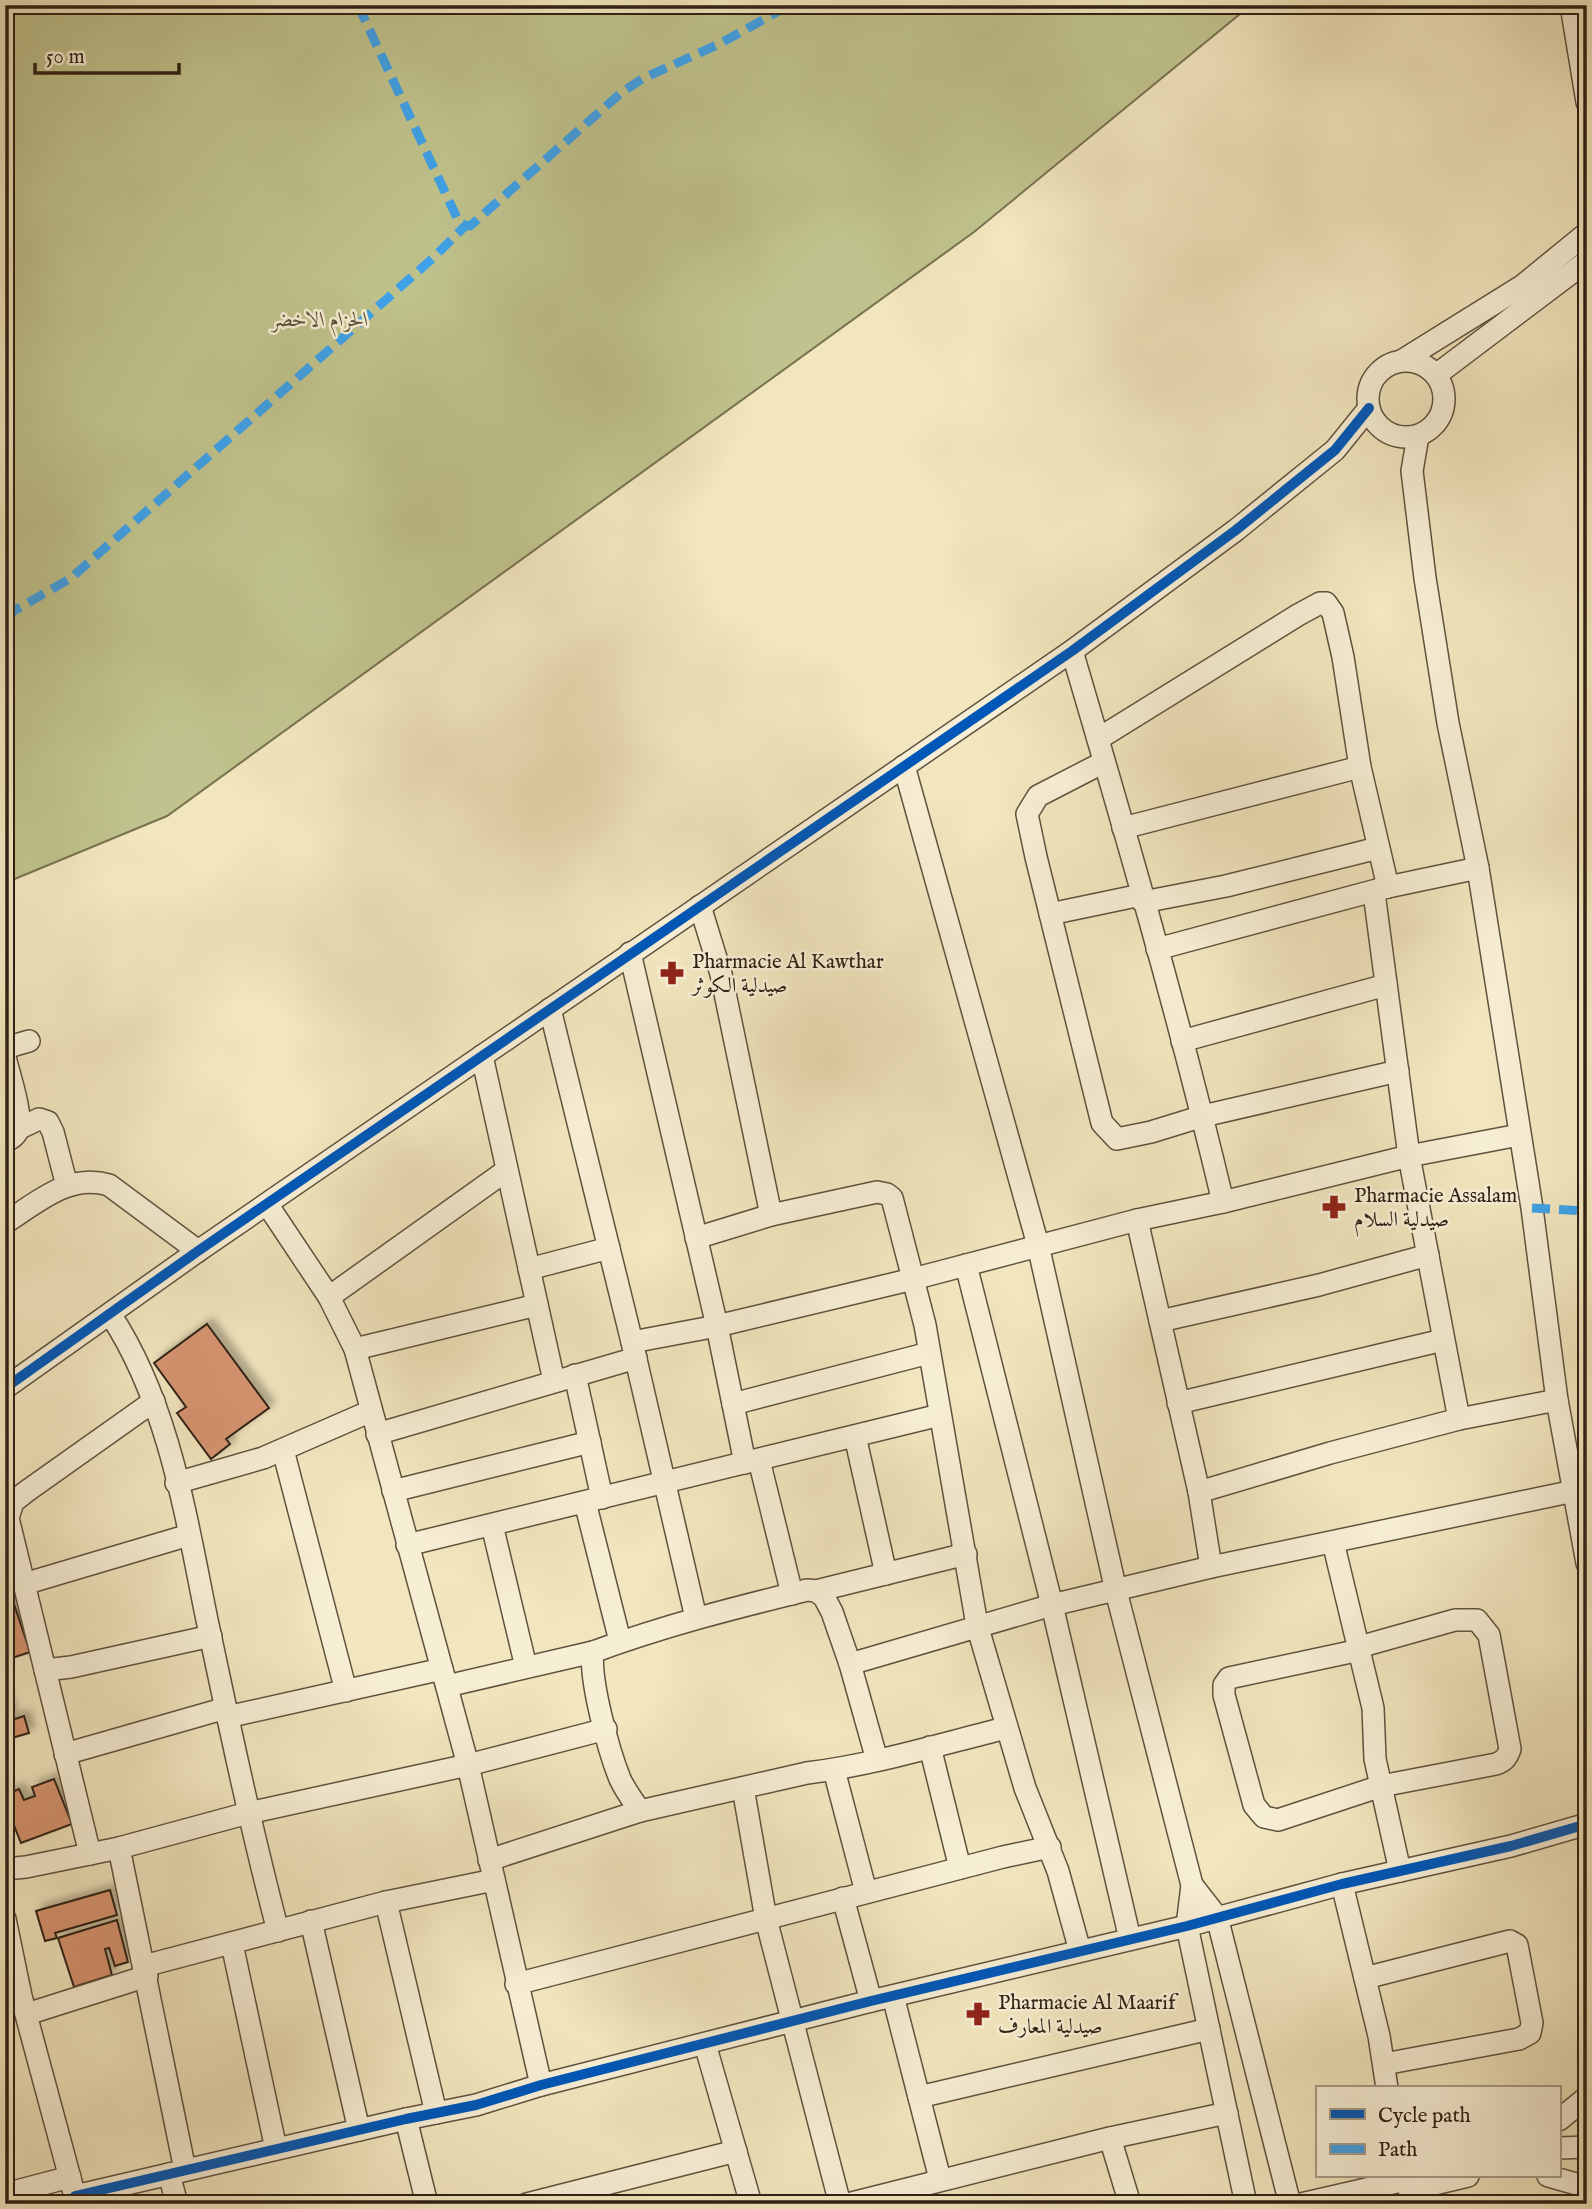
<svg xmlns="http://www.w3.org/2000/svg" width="1592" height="2209" viewBox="0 0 1592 2209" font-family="'IM FELL English',Amiri,serif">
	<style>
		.green { fill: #c0c38d; stroke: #787251; stroke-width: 2 }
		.building { fill: #d69470; stroke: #2f2115; stroke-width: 2; filter: url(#shadow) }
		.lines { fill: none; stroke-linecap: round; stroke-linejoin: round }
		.minor-casing { stroke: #60523f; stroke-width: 24 }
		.minor { stroke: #f7efd5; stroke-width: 21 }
		.quiet { stroke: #3ea2ea; stroke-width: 9; stroke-dasharray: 18 9; stroke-linecap: butt }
		.cycleway-casing { stroke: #f7efd5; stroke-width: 15 }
		.cycleway { stroke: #0057b8; stroke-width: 10 }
		.labels { text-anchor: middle; stroke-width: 5; stroke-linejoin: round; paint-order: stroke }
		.park-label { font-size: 21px; font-style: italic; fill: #5a5239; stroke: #f7efd5 }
		.poi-label { font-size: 21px; fill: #2f2115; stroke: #f7efd5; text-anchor: start }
	</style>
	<defs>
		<filter id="shadow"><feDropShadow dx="6" dy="-6" stdDeviation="3.5" flood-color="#0004"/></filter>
	</defs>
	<rect width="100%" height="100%" fill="#f2e6be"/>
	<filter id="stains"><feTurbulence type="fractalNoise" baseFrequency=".00286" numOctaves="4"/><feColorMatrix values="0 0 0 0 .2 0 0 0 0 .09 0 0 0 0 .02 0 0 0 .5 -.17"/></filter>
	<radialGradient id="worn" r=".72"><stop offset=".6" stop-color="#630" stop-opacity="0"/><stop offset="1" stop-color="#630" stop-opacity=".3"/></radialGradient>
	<path class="green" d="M5 5H1251L974 232 167 816 5 883Z"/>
	<g class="building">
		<path d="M207 1324 269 1408 226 1439 230 1444 211 1459 177 1413 186 1407 154 1363Z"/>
		<path d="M13 1601 30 1652 9 1659 5 1648V1604Z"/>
		<path d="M5 1697 12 1720 24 1716 29 1733 5 1740Z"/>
		<path d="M54 1779 72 1824 21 1843 5 1803V1795L19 1789 24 1800 35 1796 32 1787Z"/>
		<path d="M110 1890 117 1915 55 1933 57 1938 45 1941 36 1911Z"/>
		<path d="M117 1920 128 1962 115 1966 109 1948 105 1949 112 1975 74 1987 58 1938Z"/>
	</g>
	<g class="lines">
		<g class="minor-casing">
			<g id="minor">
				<path d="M1571 5 1587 102"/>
				<path d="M1403 360 1522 286 1587 233"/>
				<circle cx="1406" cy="399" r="38"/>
				<path d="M1436 375 1587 261"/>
				<path d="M1418 436 1412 471 1425 578 1448 723 1478 868 1532 1208 1557 1400 1587 1563"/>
				<path d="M1072 651C1126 834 1179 1017 1223 1202"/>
				<path d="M1098 739 1298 615 1320 603H1326L1333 613 1343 657 1360 767 1388 887"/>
				<path d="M1104 762 1038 796 1027 814 1036 857 1102 1123 1117 1139 1151 1132 1203 1116 1398 1071"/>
				<path d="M904 766 1038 1245 1116 1591 1192 1885"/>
				<path d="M1123 828 1360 767"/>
				<path d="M1374 893 1409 1156 1459 1419"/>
				<path d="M1143 902 1226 886 1378 848"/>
				<path d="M700 906 721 974 771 1215"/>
				<path d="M1050 914 1141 895"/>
				<path d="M1157 949 1388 887 1478 868"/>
				<path d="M630 953 717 1326 745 1463"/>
				<path d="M550 1009 632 1342 696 1618"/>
				<path d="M1182 1041 1386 985"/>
				<path d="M5 1048 29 1041"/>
				<path d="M482 1056 554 1381"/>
				<path d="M5 1057C9 1074 23 1115 18 1130 16 1136 10 1139 5 1142"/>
				<path d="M18 1129 39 1119 48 1122 53 1132 67 1186"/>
				<path d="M267 1204 329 1297 355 1349 468 1765 541 2085"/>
				<path d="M1137 1220 1199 1492 1211 1567"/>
				<path d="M5 1223C38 1202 69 1173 109 1185L198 1251"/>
				<path d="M696 1238 771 1215 877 1192 887 1194 892 1198 925 1325 977 1625 1025 1788 1058 1871 1080 1951"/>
				<path d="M966 1265 1052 1605 1130 1939"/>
				<path d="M529 1269 609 1248"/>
				<path d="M329 1297 507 1170"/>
				<path d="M110 1314C169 1403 186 1517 207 1620 229 1724 251 1828 278 1931"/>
				<path d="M1160 1321 1319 1285 1428 1255"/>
				<path d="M632 1342 717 1326 913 1279 1137 1220 1223 1202 1409 1156 1519 1135"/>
				<path d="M355 1349 537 1305"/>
				<path d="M575 1375 602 1498"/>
				<path d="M5 1388 198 1251 1072 651 1236 530 1335 450 1369 408"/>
				<path d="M1178 1403 1443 1340"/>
				<path d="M733 1404 929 1353"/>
				<path d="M377 1434 636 1358"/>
				<path d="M855 1436 886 1574"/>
				<path d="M283 1450 346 1691"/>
				<path d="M759 1460 792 1594"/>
				<path d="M176 1483 263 1458 371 1411"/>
				<path d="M393 1491 590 1442"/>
				<path d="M1199 1492 1330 1453 1459 1419 1557 1400"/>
				<path d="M585 1502 620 1641"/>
				<path d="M492 1525 526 1667"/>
				<path d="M1333 1542 1373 1708 1375 1759 1400 1871"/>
				<path d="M407 1545 940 1415"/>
				<path d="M24 1584 189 1535"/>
				<path d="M816 1591 966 1554"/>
				<path d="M1359 1647 1455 1620H1477L1489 1635 1510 1749C1507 1758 1504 1761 1496 1764L1381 1786 1278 1820 1264 1817 1254 1805 1224 1695V1685L1229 1678 1360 1650"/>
				<path d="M850 1664 1052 1605 1211 1567 1574 1491"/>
				<path d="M45 1670 71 1667 211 1636"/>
				<path d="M447 1686 593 1652"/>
				<path d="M227 1717 442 1669"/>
				<path d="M930 1747 960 1868"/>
				<path d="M65 1754 226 1708"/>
				<path d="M877 1760 850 1664 832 1612 824 1597 816 1591 807 1590C734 1608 663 1626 593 1652 589 1679 609 1752 620 1779 625 1790 633 1801 640 1811L807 1773C874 1765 941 1744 1006 1728"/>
				<path d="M834 1770 866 1892"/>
				<path d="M743 1788 766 1919 840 2204"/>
				<path d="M119 1848 185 2170"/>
				<path d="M90 1854 8 1518 13 1502 27 1491 154 1401"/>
				<path d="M489 1860 640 1811"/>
				<path d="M5 1869 26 1867 119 1848 248 1813 468 1765 606 1729"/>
				<path d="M1342 1884 1379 2036 1387 2088"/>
				<path d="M843 1898 871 2001"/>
				<path d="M386 1902 436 2113"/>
				<path d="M5 1919 21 1996 77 2204"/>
				<path d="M311 1921 359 2130"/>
				<path d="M232 1944 276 2149"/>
				<path d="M144 1966 386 1902 494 1880"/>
				<path d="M1365 1978 1510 1941 1517 1945 1532 2023 1530 2033 1519 2039 1384 2064"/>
				<path d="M516 1984 1003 1857 1050 1847"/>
				<path d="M893 1996 940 2179"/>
				<path d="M27 2014 147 1976"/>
				<path d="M705 2044 751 2204"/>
				<path d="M919 2097 1209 2029"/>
				<path d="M406 2119 427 2204"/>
				<path d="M1559 2120 1587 2097"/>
				<path d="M1110 2138 1130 2204"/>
				<path d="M1559 2148 1587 2147"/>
				<path d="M169 2174 177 2204"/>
				<path d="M1548 2176 1587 2187"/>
				<path d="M1409 2190 1468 2176"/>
				<path d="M5 2194 70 2177"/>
				<path d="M75 2196 406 2119 476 2105 541 2085 871 2001 1187 1926 1342 1884 1511 1846 1587 1824"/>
				<path d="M527 2204 736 2151"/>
				<path d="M848 2204 1110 2138 1227 2113"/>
				<path d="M1246 2204 1187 1926 1192 1885 1217 1917 1290 2204"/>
				<path d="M1301 2204 1423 2176"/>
			</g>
		</g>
		<use href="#minor" class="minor"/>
		<g class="quiet">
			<path d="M358 5 457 218 462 224 470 226 621 93 642 79 721 43 790 5"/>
			<path d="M5 616 71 578 433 258 465 226"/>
			<path d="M1532 1208 1587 1211"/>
		</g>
		<g class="cycleway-casing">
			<g id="cycleway">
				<path d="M5 1388 198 1251 1072 651 1236 530 1335 450 1369 408"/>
				<path d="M75 2196 406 2119 476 2105 541 2085 871 2001 1187 1926 1342 1884 1511 1846 1587 1824"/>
			</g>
		</g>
		<use href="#cycleway" class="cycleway"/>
	</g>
	<defs>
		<g id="pharmacy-bare" transform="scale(1.89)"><path d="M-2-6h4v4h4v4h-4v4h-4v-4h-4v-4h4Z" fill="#8f2418" stroke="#f7efd5" stroke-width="2.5" paint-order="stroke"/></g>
	</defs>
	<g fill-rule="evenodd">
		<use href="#pharmacy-bare" x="672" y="973"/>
		<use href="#pharmacy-bare" x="1334" y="1207"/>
		<use href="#pharmacy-bare" x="978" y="2014"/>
	</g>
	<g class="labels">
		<g class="park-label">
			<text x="320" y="326">الحزام الاخضر</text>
		</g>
		<g class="poi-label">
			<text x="692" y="968">Pharmacie Al Kawthar<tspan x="692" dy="24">صيدلية الكوثر</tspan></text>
			<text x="1354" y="1202">Pharmacie Assalam<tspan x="1354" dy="24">صيدلية السلام</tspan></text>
			<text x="998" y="2009">Pharmacie Al Maarif<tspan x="998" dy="24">صيدلية المعارف</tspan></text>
		</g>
	</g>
	<rect width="1592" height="2209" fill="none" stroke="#f2e6be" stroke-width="28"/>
	<rect x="7" y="7" width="1578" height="2195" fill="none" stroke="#2f2115" stroke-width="3.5"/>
	<rect x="14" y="14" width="1564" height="2181" fill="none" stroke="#2f2115" stroke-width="2"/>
	<rect x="1316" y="2086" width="245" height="91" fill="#f7efd5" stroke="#a79d88" stroke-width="2"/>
	<rect x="1330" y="2109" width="35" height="10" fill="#0057b8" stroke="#a79d88" stroke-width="2"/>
	<text x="1378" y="2122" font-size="21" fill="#2f2115">Cycle path</text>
	<rect x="1330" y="2144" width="35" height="10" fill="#3ea2ea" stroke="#a79d88" stroke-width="2"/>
	<text x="1378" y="2156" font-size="21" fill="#2f2115">Path</text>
	<path d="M35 63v10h144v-10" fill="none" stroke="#2f2115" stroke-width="3.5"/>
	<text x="46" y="63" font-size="21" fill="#2f2115" stroke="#f7efd5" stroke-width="5" paint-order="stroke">50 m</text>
	<rect width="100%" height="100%" filter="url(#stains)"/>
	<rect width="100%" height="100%" fill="url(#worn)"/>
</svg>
